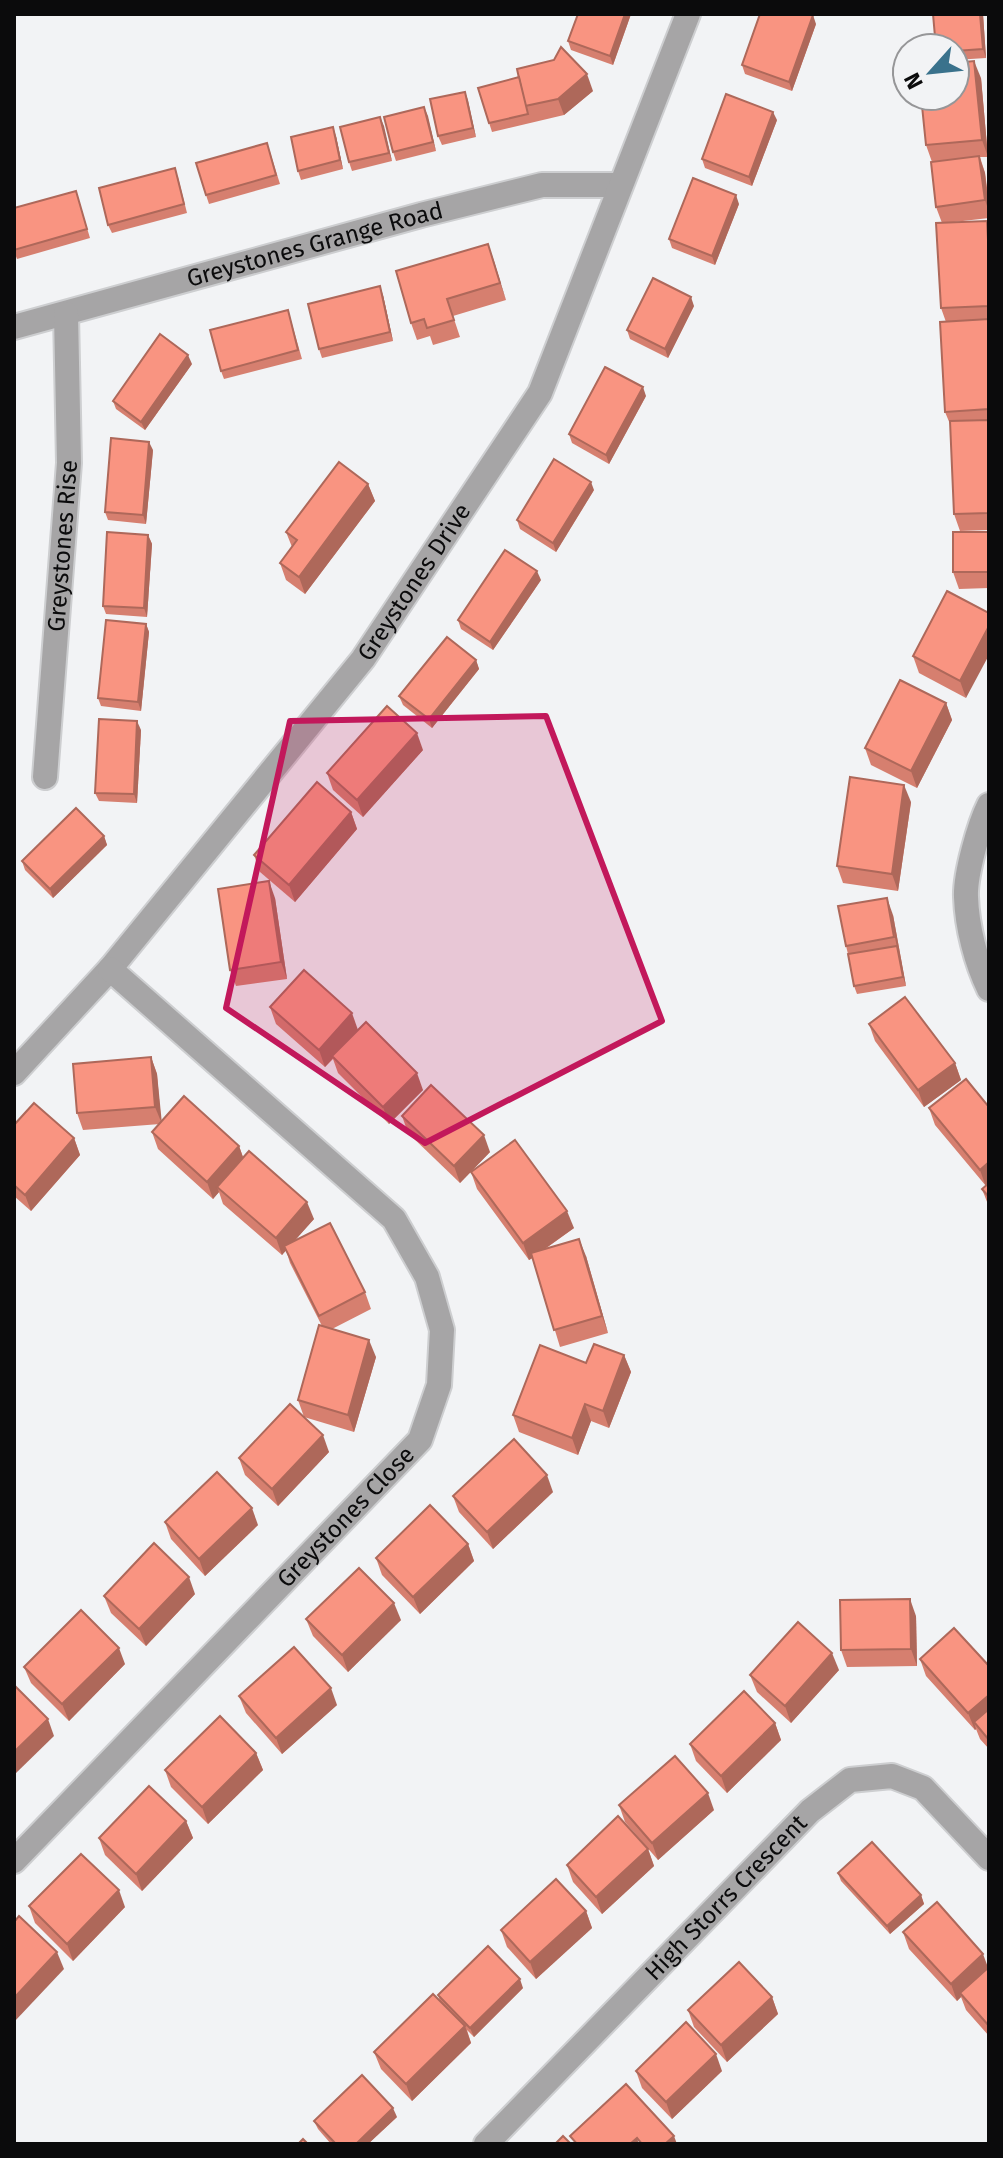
<svg xmlns="http://www.w3.org/2000/svg" width="1003" height="2158" viewBox="0 0 1003 2158" font-family="'Fira Sans',sans-serif">
	<style>
		.lines { fill: none; stroke-linecap: round; stroke-linejoin: round }
		.minor-casing { stroke: #cdced0; stroke-width: 28 }
		.minor { stroke: #a6a5a6; stroke-width: 24 }
		.wall { fill: #d67f6f }
		.shaded-wall { fill: #ae685a }
		.building { fill: #f99481; stroke: #ae685a; stroke-width: 2 }
		.marked { fill: #c2185b; fill-opacity: 0.2; stroke: #c2185b; stroke-width: 6; stroke-linejoin: round }
		.labels { text-anchor: middle; stroke-width: 6; stroke-linejoin: round; paint-order: stroke }
		.street-label { font-size: 24px; fill: #0b0b0c; stroke: #f2f3f5 }
	</style>
	<rect width="100%" height="100%" fill="#f2f3f5"/>
	<g class="lines">
		<g class="minor-casing">
			<g id="minor">
				<path id="s1" d="M14 327 421 215 542 185H620"/>
				<path id="s2" d="M45 777 69 463 66 314"/>
				<path d="M989 805C979 825 965 875 966 897 967 927 976 962 989 989"/>
				<path id="s3" d="M14 1073 110 969 363 659 540 393 688 14"/>
				<path id="s4" d="M14 1861 420 1440 439 1385 442 1330 427 1277 394 1219 110 969"/>
				<path id="s5" d="M486 2144 810 1811 850 1780 892 1776 923 1788 989 1858"/>
			</g>
		</g>
		<use href="#minor" class="minor"/>
	</g>
	<g class="wall">
		<path d="M578 14H631L613 65 571 50 568 41Z"/>
		<path d="M933 14H983L986 58 955 60V48Z"/>
		<path d="M816 24 792 91 745 74 742 65Z"/>
		<path d="M981 78 988 157H980L985 173 989 202V218L954 222 989 227V530L960 531 954 514 950 424 945 412 946 322 941 308 942 223 936 207 932 162 926 145Z"/>
		<path d="M478 88 593 91 564 115 492 132Z"/>
		<path d="M465 92 476 137 442 145 438 136Z"/>
		<path d="M424 107 436 151 396 161 393 152Z"/>
		<path d="M380 117 392 161 352 171 349 162Z"/>
		<path d="M777 120 752 186 705 168 702 159Z"/>
		<path d="M336 136 343 169 301 180 298 171Z"/>
		<path d="M270 152 280 184 209 204 206 195Z"/>
		<path d="M178 177 187 213 112 233 108 225Z"/>
		<path d="M76 191 90 238 17 259 14 251V208Z"/>
		<path d="M739 204 715 265 672 248 669 239Z"/>
		<path d="M488 244 506 300 453 316 460 337 433 345 430 336 417 340 411 323Z"/>
		<path d="M383 295 393 341 322 358 319 349Z"/>
		<path d="M694 306 668 358 630 339 627 330Z"/>
		<path d="M288 310 302 359 224 379 221 371Z"/>
		<path d="M192 364 145 430 116 409 113 401Z"/>
		<path d="M646 396 609 464 572 443 569 434Z"/>
		<path d="M153 450 146 524 108 520 105 512Z"/>
		<path d="M368 484 375 501 305 594 286 580 280 563 292 547 286 532Z"/>
		<path d="M594 490 556 552 520 529 517 520Z"/>
		<path d="M989 532V588L959 589 953 572Z"/>
		<path d="M148 535 152 544 147 617 106 614 103 606Z"/>
		<path d="M541 580 493 650 461 629 458 620Z"/>
		<path d="M947 591 966 698 919 673 913 656Z"/>
		<path d="M146 624 149 632 141 711 101 706 98 698Z"/>
		<path d="M476 660 479 669 432 728 403 705 399 696Z"/>
		<path d="M946 703 952 720 917 788 871 765 865 748Z"/>
		<path d="M141 730 137 803 99 801 95 793Z"/>
		<path d="M423 750 363 817 333 790 327 773Z"/>
		<path d="M911 802 898 891 843 883 837 866Z"/>
		<path d="M351 812 357 829 295 902 260 872 254 855Z"/>
		<path d="M104 836 107 845 53 898 25 870 22 861Z"/>
		<path d="M275 898 287 979 236 986 230 970Z"/>
		<path d="M893 915 906 986 857 994 854 986 848 954 846 946Z"/>
		<path d="M270 1007 358 1030 423 1090 389 1124 338 1073 333 1059 325 1067 276 1024Z"/>
		<path d="M869 1024 955 1063 961 1080 924 1107 875 1041Z"/>
		<path d="M151 1057 157 1074 161 1122 239 1146 243 1157 314 1219 294 1241 365 1292 371 1309 332 1329 376 1357 354 1432 304 1417 329 1452 278 1506 245 1475 239 1458 304 1417 298 1400 322 1326 290 1263 286 1250 282 1255 223 1204 219 1192 213 1199 158 1149 152 1132 160 1124 83 1130 77 1113Z"/>
		<path d="M989 1107V1207L982 1189 986 1186 935 1125 929 1108Z"/>
		<path d="M402 1116 490 1152 460 1183 408 1133Z"/>
		<path d="M14 1125 74 1138 80 1155 31 1211 14 1196Z"/>
		<path d="M471 1172 574 1228 545 1249 586 1256 608 1333 560 1347 533 1258 529 1260 477 1189Z"/>
		<path d="M624 1355 631 1372 609 1428 591 1421 578 1455 519 1432 513 1415 586 1363Z"/>
		<path d="M553 1492 493 1549 459 1512 453 1496Z"/>
		<path d="M165 1522 258 1525 205 1576 171 1539Z"/>
		<path d="M468 1544 474 1561 420 1614 382 1575 376 1558Z"/>
		<path d="M195 1594 146 1646 111 1613 104 1596Z"/>
		<path d="M916 1616 917 1666 847 1667 841 1650Z"/>
		<path d="M306 1619 401 1620 348 1672 313 1636Z"/>
		<path d="M920 1659 989 1666V1749L980 1739 976 1729 975 1730 926 1676Z"/>
		<path d="M125 1664 69 1721 31 1683 24 1667Z"/>
		<path d="M839 1670 791 1723 757 1692 750 1675Z"/>
		<path d="M239 1696 337 1705 282 1754 246 1713Z"/>
		<path d="M775 1723 781 1740 727 1793 696 1761 690 1744Z"/>
		<path d="M256 1753 263 1770 208 1824 171 1787 165 1770Z"/>
		<path d="M619 1805 714 1810 658 1860 625 1822Z"/>
		<path d="M186 1821 193 1838 142 1891 105 1855 99 1838Z"/>
		<path d="M648 1849 654 1866 602 1914 573 1882 567 1865Z"/>
		<path d="M838 1873 921 1895 924 1904 890 1934 841 1881Z"/>
		<path d="M29 1906 125 1907 73 1961 35 1923Z"/>
		<path d="M586 1911 592 1928 536 1979 507 1947 501 1930Z"/>
		<path d="M903 1932 989 1967V2036L966 2010 961 1997 957 2001 909 1949Z"/>
		<path d="M523 1988 474 2037 467 2030 471 2043 412 2101 381 2069 374 2052 440 2001 438 1995Z"/>
		<path d="M772 1997 778 2014 727 2062 694 2027 688 2010Z"/>
		<path d="M636 2071H722L672 2119 642 2088Z"/>
		<path d="M397 2117 368 2144H331L318 2129 314 2121Z"/>
	</g>
	<g class="shaded-wall">
		<path d="M625 14H631L613 65 610 56Z"/>
		<path d="M980 14H983L986 58 983 49Z"/>
		<path d="M813 15 816 24 792 91 789 82Z"/>
		<path d="M974 61 981 78 988 157 982 140Z"/>
		<path d="M587 74 593 91 564 115 558 99Z"/>
		<path d="M465 92 468 100 476 137 473 128Z"/>
		<path d="M424 107 428 116 436 151 433 142Z"/>
		<path d="M773 112 777 120 752 186 749 177Z"/>
		<path d="M380 117 384 126 392 161 389 153Z"/>
		<path d="M333 127 336 136 343 169 340 160Z"/>
		<path d="M979 156 985 173 989 212 985 200Z"/>
		<path d="M736 195 739 204 715 265 712 256Z"/>
		<path d="M488 244 494 261 506 300 500 283Z"/>
		<path d="M380 286 383 295 393 341 390 332Z"/>
		<path d="M691 297 694 306 668 358 665 349Z"/>
		<path d="M188 355 192 364 145 430 141 422Z"/>
		<path d="M643 387 646 396 609 464 606 455Z"/>
		<path d="M149 442 153 450 146 524 143 515Z"/>
		<path d="M591 482 594 490 556 552 553 543Z"/>
		<path d="M368 484 375 501 305 594 299 577Z"/>
		<path d="M148 535 152 544 147 617 144 608Z"/>
		<path d="M537 571 541 580 493 650 490 642Z"/>
		<path d="M146 624 149 632 141 711 138 702Z"/>
		<path d="M989 626V655L966 698 960 681Z"/>
		<path d="M476 660 479 669 432 728 429 719Z"/>
		<path d="M946 703 952 720 917 788 911 771Z"/>
		<path d="M137 721 141 730 137 803 134 794Z"/>
		<path d="M417 733 423 750 363 817 357 800Z"/>
		<path d="M904 785 911 802 898 891 892 874Z"/>
		<path d="M351 812 357 829 295 902 289 885Z"/>
		<path d="M104 836 107 845 53 898 50 889Z"/>
		<path d="M269 881 275 898 287 979 281 962Z"/>
		<path d="M887 898 893 915 906 986 903 977Z"/>
		<path d="M352 1013 358 1030 325 1067 319 1050Z"/>
		<path d="M151 1057 157 1074 162 1124 155 1107Z"/>
		<path d="M955 1063 961 1080 924 1107 918 1090Z"/>
		<path d="M417 1073 423 1090 389 1124 383 1107Z"/>
		<path d="M484 1135 490 1152 460 1183 454 1166Z"/>
		<path d="M74 1138 80 1155 31 1211 25 1195Z"/>
		<path d="M239 1146 245 1163 217 1187 219 1192 213 1199 207 1182Z"/>
		<path d="M989 1162V1184L986 1187 980 1170Z"/>
		<path d="M307 1202 314 1219 282 1255 276 1238Z"/>
		<path d="M567 1211 574 1228 529 1260 523 1243Z"/>
		<path d="M579 1239 586 1256 608 1333 602 1316Z"/>
		<path d="M369 1340 376 1357 354 1432 348 1415Z"/>
		<path d="M624 1355 631 1372 609 1428 603 1411Z"/>
		<path d="M585 1404 591 1421 578 1455 572 1438Z"/>
		<path d="M323 1435 329 1452 278 1506 272 1489Z"/>
		<path d="M547 1475 553 1492 493 1549 487 1532Z"/>
		<path d="M252 1508 258 1525 205 1576 199 1559Z"/>
		<path d="M468 1544 474 1561 420 1614 413 1597Z"/>
		<path d="M189 1577 195 1594 146 1646 139 1629Z"/>
		<path d="M910 1599 916 1616 917 1666 911 1649Z"/>
		<path d="M394 1603 401 1620 348 1672 342 1655Z"/>
		<path d="M119 1648 125 1664 69 1721 62 1704Z"/>
		<path d="M832 1653 839 1670 791 1723 785 1706Z"/>
		<path d="M331 1688 337 1705 282 1754 276 1738Z"/>
		<path d="M989 1695V1717L974 1722 976 1729 975 1730 968 1713Z"/>
		<path d="M48 1719 54 1736 14 1775V1752Z"/>
		<path d="M775 1723 781 1740 727 1793 721 1776Z"/>
		<path d="M256 1753 263 1770 208 1824 202 1807Z"/>
		<path d="M708 1793 714 1810 658 1860 652 1843Z"/>
		<path d="M186 1821 193 1838 142 1891 136 1874Z"/>
		<path d="M648 1849 654 1866 602 1914 596 1897Z"/>
		<path d="M119 1890 125 1907 73 1961 67 1944Z"/>
		<path d="M921 1895 924 1904 890 1934 887 1926Z"/>
		<path d="M586 1911 592 1928 536 1979 530 1962Z"/>
		<path d="M57 1952 64 1969 15 2021 14 1998Z"/>
		<path d="M983 1954 989 1970 960 1993 961 1997 957 2001 951 1984Z"/>
		<path d="M520 1979 523 1988 474 2037 470 2028Z"/>
		<path d="M772 1997 778 2014 727 2062 721 2045Z"/>
		<path d="M465 2026 471 2043 412 2101 406 2084Z"/>
		<path d="M716 2054 722 2071 672 2119 666 2102Z"/>
		<path d="M393 2108 397 2117 368 2144H356Z"/>
		<path d="M674 2136 677 2144H665Z"/>
		<path d="M637 2138 639 2144H630Z"/>
	</g>
	<g class="building">
		<path d="M578 14H625L610 56 568 41Z"/>
		<path d="M760 14H809L813 15 789 82 742 65Z"/>
		<path d="M933 14H980L983 49 955 51V48H936Z"/>
		<path d="M561 47 587 74 558 99 525 106 517 69 554 60Z"/>
		<path d="M974 61 982 140 926 145 921 96H955V63Z"/>
		<path d="M519 77 528 114 489 123 478 88Z"/>
		<path d="M465 92 473 128 438 136 430 99Z"/>
		<path d="M726 94 773 112 749 177 702 159Z"/>
		<path d="M424 107 433 142 393 152 384 117Z"/>
		<path d="M380 117 389 153 349 162 340 127Z"/>
		<path d="M333 127 340 160 298 171 291 137Z"/>
		<path d="M267 143 276 175 206 195 196 163Z"/>
		<path d="M979 156 985 200 936 207 931 162Z"/>
		<path d="M175 168 184 204 108 225 99 188Z"/>
		<path d="M693 178 736 195 712 256 669 239Z"/>
		<path d="M76 191 87 229 14 250V208Z"/>
		<path d="M987 221 989 258V306L941 308 936 223Z"/>
		<path d="M488 244 500 283 447 299 454 320 427 328 424 319 411 323 396 271Z"/>
		<path d="M653 278 691 297 665 349 627 330Z"/>
		<path d="M380 286 390 332 319 349 308 304Z"/>
		<path d="M288 310 298 350 221 371 210 330Z"/>
		<path d="M989 319V409L945 412 940 322Z"/>
		<path d="M160 334 188 355 141 422 113 401Z"/>
		<path d="M605 367 643 387 606 455 569 434Z"/>
		<path d="M989 420V513L954 514 950 421Z"/>
		<path d="M111 438 149 442 143 515 105 512Z"/>
		<path d="M554 459 591 482 553 543 517 520Z"/>
		<path d="M339 462 368 484 299 577 280 563 297 540 286 532Z"/>
		<path d="M107 532 148 535 144 608 103 606Z"/>
		<rect x="953" y="532" width="36" height="40"/>
		<path d="M505 550 537 571 490 642 458 620Z"/>
		<path d="M947 591 989 613V626L960 681 913 656Z"/>
		<path d="M106 620 146 624 138 702 98 698Z"/>
		<path d="M447 637 476 660 429 719 399 696Z"/>
		<path d="M900 680 946 703 911 771 865 748Z"/>
		<path d="M387 706 417 733 357 800 327 773Z"/>
		<path d="M99 719 137 721 134 794 95 793Z"/>
		<path d="M850 777 904 785 892 874 837 866Z"/>
		<path d="M317 782 351 812 289 885 254 855Z"/>
		<path d="M76 808 104 836 50 889 22 861Z"/>
		<path d="M269 881 281 962 230 970 218 889Z"/>
		<path d="M887 898 894 937 846 946 838 906Z"/>
		<path d="M897 946 903 977 854 986 848 954Z"/>
		<path d="M304 970 352 1013 319 1050 270 1007Z"/>
		<path d="M905 997 955 1063 918 1090 869 1024Z"/>
		<path d="M366 1022 417 1073 383 1107 332 1056Z"/>
		<path d="M151 1057 155 1107 77 1113 73 1064Z"/>
		<path d="M966 1079 989 1107V1162L980 1170 929 1108Z"/>
		<path d="M431 1085 484 1135 454 1166 402 1116Z"/>
		<path d="M184 1096 239 1146 207 1182 152 1132Z"/>
		<path d="M34 1103 74 1138 25 1195 14 1185V1125Z"/>
		<path d="M515 1140 567 1211 523 1243 471 1172Z"/>
		<path d="M249 1151 307 1202 276 1238 217 1187Z"/>
		<path d="M989 1183V1197L982 1189Z"/>
		<path d="M330 1223 365 1292 319 1316 284 1246Z"/>
		<path d="M579 1239 602 1316 554 1330 531 1253Z"/>
		<path d="M319 1325 369 1340 348 1415 298 1400Z"/>
		<path d="M594 1344 624 1355 603 1411 585 1404 572 1438 513 1415 540 1345 586 1363Z"/>
		<path d="M290 1404 323 1435 272 1489 239 1458Z"/>
		<path d="M514 1439 547 1475 487 1532 453 1496Z"/>
		<path d="M217 1472 252 1508 199 1559 165 1522Z"/>
		<path d="M430 1505 468 1544 413 1597 376 1558Z"/>
		<path d="M154 1543 189 1577 139 1629 104 1596Z"/>
		<path d="M359 1568 394 1603 342 1655 306 1619Z"/>
		<path d="M910 1599 911 1649 841 1650 840 1600Z"/>
		<path d="M81 1610 119 1648 62 1704 24 1667Z"/>
		<path d="M798 1622 832 1653 785 1706 750 1675Z"/>
		<path d="M954 1628 989 1666V1695L968 1713 920 1659Z"/>
		<path d="M294 1647 331 1688 276 1738 239 1696Z"/>
		<path d="M14 1685 48 1719 14 1752Z"/>
		<path d="M744 1691 775 1723 721 1776 690 1744Z"/>
		<path d="M989 1709V1740L974 1722Z"/>
		<path d="M220 1716 256 1753 202 1807 165 1770Z"/>
		<path d="M675 1756 708 1793 652 1843 619 1805Z"/>
		<path d="M149 1786 186 1821 136 1874 99 1838Z"/>
		<path d="M618 1816 648 1849 596 1897 567 1865Z"/>
		<path d="M872 1842 921 1895 887 1926 838 1873Z"/>
		<path d="M81 1854 119 1890 67 1944 29 1906Z"/>
		<path d="M556 1879 586 1911 530 1962 501 1930Z"/>
		<path d="M937 1902 983 1954 951 1984 903 1932Z"/>
		<path d="M19 1916 57 1952 14 1998V1922Z"/>
		<path d="M488 1946 520 1979 470 2028 438 1995Z"/>
		<path d="M739 1962 772 1997 721 2045 688 2010Z"/>
		<path d="M989 1967V2026L960 1993Z"/>
		<path d="M433 1994 465 2026 406 2084 374 2052Z"/>
		<path d="M686 2022 716 2054 666 2102 636 2071Z"/>
		<path d="M362 2075 393 2108 356 2144H336L314 2121Z"/>
		<path d="M626 2084 674 2136 665 2144H642L637 2138 630 2144H577L570 2136Z"/>
		<path d="M563 2136 571 2144H555Z"/>
		<path d="M303 2139 308 2144H298Z"/>
	</g>
	<path class="marked" d="M546 716 662 1021 425 1143 226 1008 290 721Z"/>
	<g class="labels">
		<g class="street-label">
			<text dy="8" stroke="none"><textPath href="#s1" startOffset="312">Greystones Grange Road</textPath></text>
			<text dy="8" stroke="none"><textPath href="#s2" startOffset="232">Greystones Rise</textPath></text>
			<text dy="8" stroke="none"><textPath href="#s3" startOffset="634">Greystones Drive</textPath></text>
			<text dy="8" stroke="none"><textPath href="#s4" startOffset="478">Greystones Close</textPath></text>
			<text dy="8" stroke="none"><textPath href="#s5" startOffset="344">High Storrs Crescent</textPath></text>
		</g>
	</g>
	<rect width="1003" height="2158" fill="none" stroke="#0b0b0c" stroke-width="32"/>
	<g transform="translate(931 72) rotate(243)"><circle r="38" fill="#f2f3f5" stroke="#969698" stroke-width="2"/>
	<path d="M0-6L14 30L0 20L-14 30Z" fill="#3a728c"/>
	<text y="-12" font-size="22" font-weight="bold" text-anchor="middle" fill="#0b0b0c">N</text>
	</g>
</svg>
